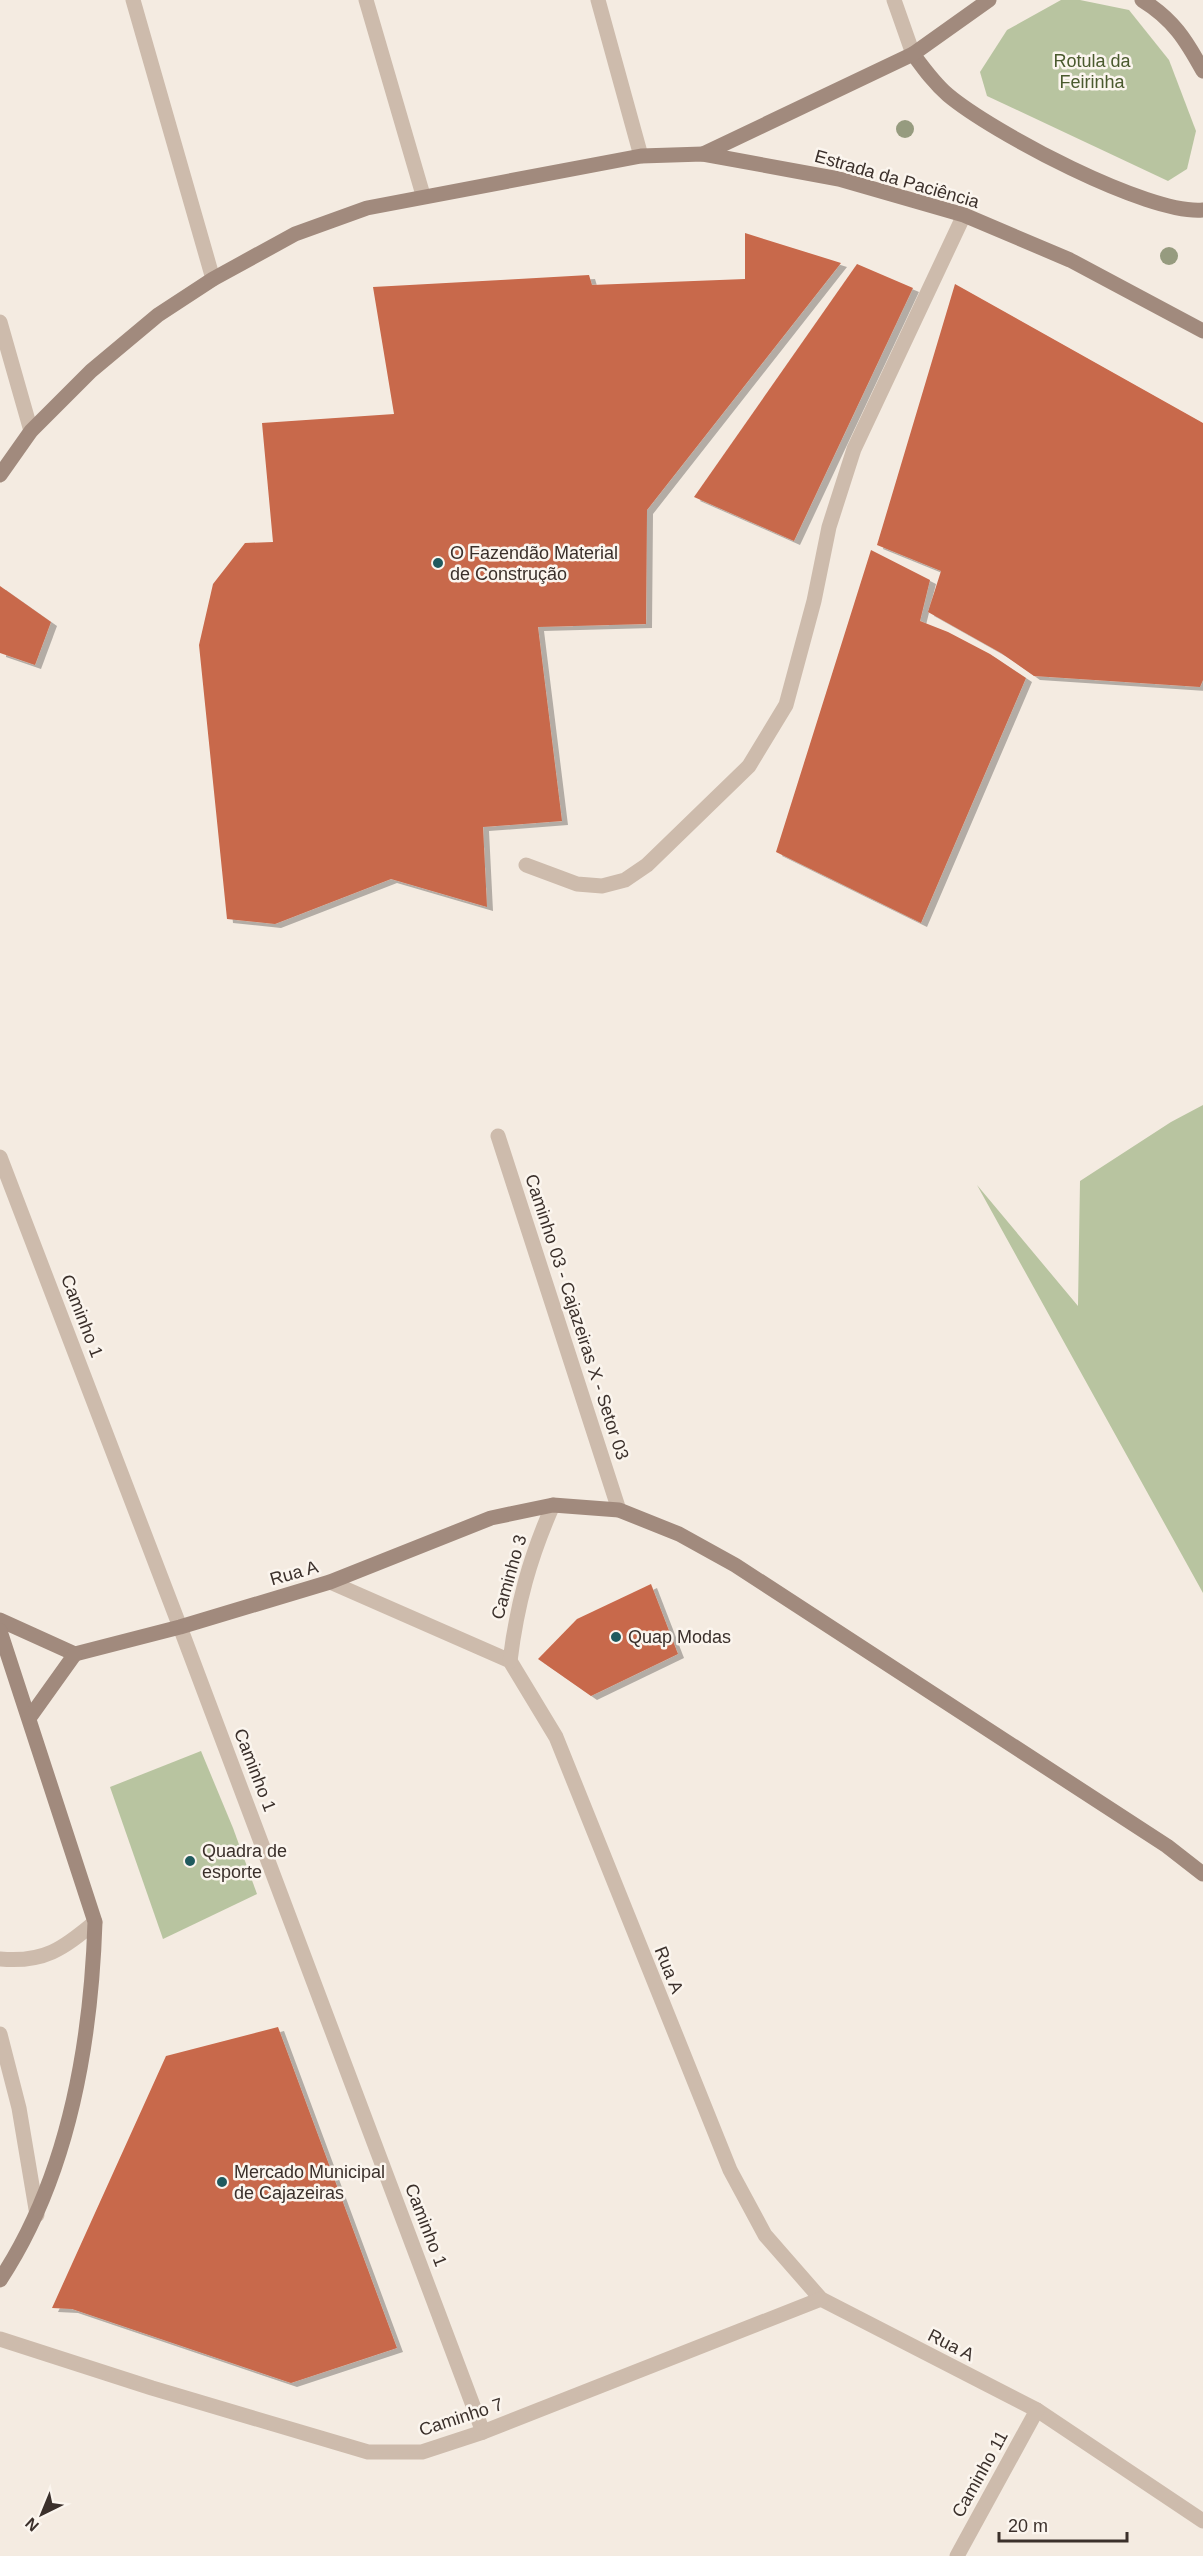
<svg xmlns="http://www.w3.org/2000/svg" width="1203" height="2556" viewBox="0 0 1203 2556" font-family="Helvetica,sans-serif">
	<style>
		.green { fill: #b8c4a0 }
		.building { fill: #c8694b; filter: url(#shadow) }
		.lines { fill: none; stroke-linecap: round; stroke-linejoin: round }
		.lane { stroke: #cdbbac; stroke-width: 15 }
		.street { stroke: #cdbbac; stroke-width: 15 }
		.secondary { stroke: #a18a7d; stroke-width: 15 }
		.tree { fill: #969b7f }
		.poi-dot { fill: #1f5a5e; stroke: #fbf5ee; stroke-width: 2 }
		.labels { text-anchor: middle; stroke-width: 5; stroke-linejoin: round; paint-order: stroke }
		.park-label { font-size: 18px; fill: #4a5a2e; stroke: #fbf5ee }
		.street-label { font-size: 18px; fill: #3b302b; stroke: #fbf5ee }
		.poi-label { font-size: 18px; fill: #3b302b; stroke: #fbf5ee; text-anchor: start }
	</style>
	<defs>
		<filter id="shadow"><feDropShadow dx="6" dy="4" stdDeviation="0" flood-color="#0004"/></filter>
	</defs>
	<rect width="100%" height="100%" fill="#f4ebe1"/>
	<g class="green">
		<path d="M1061 0H1080L1129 10 1169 60 1196 131 1187 169 1168 181 987 96 980 72 1007 30Z"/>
		<path d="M1203 1105V1593L977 1185 1078 1306 1080 1181 1171 1122Z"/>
		<path d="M201 1751 233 1828 257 1894 163 1939 110 1787Z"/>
	</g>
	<g class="building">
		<path d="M745 233 841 263 647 510 646 624 538 627 562 821 483 827 487 907 391 879 275 924 227 919 199 645 213 584 245 543 273 542 262 423 394 414 373 287 589 275 592 285 745 279Z"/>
		<path d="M857 264 913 288 794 541 694 497Z"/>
		<path d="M955 284 1203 423V680L1200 687 1034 676 1001 653 928 612 941 571 877 545Z"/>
		<path d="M871 550 930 580 920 621 948 632 990 654 1026 678 921 923 776 852Z"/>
		<path d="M0 586 51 622 35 665 0 653Z"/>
		<path d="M651 1584 678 1654 591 1696 538 1659 577 1619Z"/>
		<path d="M278 2027 397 2348 291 2383 72 2309 52 2308 166 2056Z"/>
	</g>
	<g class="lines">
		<path class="lane" d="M526 865 577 884 602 886 625 880 647 865 749 766 786 705 814 601 829 527 854 449 964 215"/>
		<g class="street">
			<path d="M133 0 213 279"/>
			<path d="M366 0 423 195"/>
			<path d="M598 0 641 156"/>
			<path d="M894 0 913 54"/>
			<path d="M0 322 31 431"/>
			<path d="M498 1136 619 1510"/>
			<path d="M0 1157 180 1627 483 2432"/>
			<path d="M330 1582 510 1661 556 1737 730 2170 765 2235 821 2299 1037 2410 1203 2521"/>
			<path d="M510 1661C517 1604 530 1557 553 1505"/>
			<path d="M0 1959C44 1963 63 1949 95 1922"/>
			<path d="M0 2034 19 2108 37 2215"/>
			<path d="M0 2339 152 2388 368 2452H422L483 2432 821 2299"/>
			<path d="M957 2556 1037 2410"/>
		</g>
		<g class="secondary">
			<path d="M1142 0C1173 19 1186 40 1203 71"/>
			<path d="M913 54C924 69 934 83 948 95 992 132 1148 215 1203 210"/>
			<path d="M703 154 913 54 989 0"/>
			<path d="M0 475 31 431 91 371 158 315 213 279 295 234 367 208 641 156 703 154 839 179 964 215 1070 260 1203 331"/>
			<path d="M0 1620 75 1654 180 1627 330 1582 491 1518 553 1505 619 1510 679 1534 735 1565 1167 1846 1203 1874"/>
			<path d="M0 1631 95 1922C91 2044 68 2177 0 2280"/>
			<path d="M30 1717 75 1654"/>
		</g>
	</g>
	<g class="tree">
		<circle cx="905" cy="129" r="9"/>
		<circle cx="1169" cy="256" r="9"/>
	</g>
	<g class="poi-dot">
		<circle cx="438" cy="563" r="6"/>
		<circle cx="616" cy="1637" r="6"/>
		<circle cx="190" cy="1861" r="6"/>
		<circle cx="222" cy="2182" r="6"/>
	</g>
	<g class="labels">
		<g class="park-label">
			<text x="1092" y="67">Rotula da<tspan x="1092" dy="21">Feirinha</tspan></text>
		</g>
		<g class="street-label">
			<text transform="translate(897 179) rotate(16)" y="6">Estrada da Paciência</text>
			<text transform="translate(82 1316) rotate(69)" y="6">Caminho 1</text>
			<text transform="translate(577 1317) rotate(72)" y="6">Caminho 03 - Cajazeiras X - Setor 03</text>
			<text transform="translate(294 1573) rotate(-16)" y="6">Rua A</text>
			<text transform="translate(509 1577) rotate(-74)" y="6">Caminho 3</text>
			<text transform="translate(255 1770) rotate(69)" y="6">Caminho 1</text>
			<text transform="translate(669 1970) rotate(68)" y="6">Rua A</text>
			<text transform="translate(426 2225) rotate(69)" y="6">Caminho 1</text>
			<text transform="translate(951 2345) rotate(27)" y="6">Rua A</text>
			<text transform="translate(461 2417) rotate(-18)" y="6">Caminho 7</text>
			<text transform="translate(980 2474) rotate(-61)" y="6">Caminho 11</text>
		</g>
		<g class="poi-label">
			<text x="450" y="559">O Fazendão Material<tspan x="450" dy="21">de Construção</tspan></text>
			<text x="628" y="1643">Quap Modas</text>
			<text x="202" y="1857">Quadra de<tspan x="202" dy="21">esporte</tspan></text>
			<text x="234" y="2178">Mercado Municipal<tspan x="234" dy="21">de Cajazeiras</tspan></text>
		</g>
	</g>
	<g transform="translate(42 2514) rotate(223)" stroke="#fbf5ee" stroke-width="4.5" paint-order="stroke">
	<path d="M0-4.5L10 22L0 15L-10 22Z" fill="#3b302b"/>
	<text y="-9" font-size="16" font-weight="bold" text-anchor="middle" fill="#3b302b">N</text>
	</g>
	<path d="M999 2532v9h128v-9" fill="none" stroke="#3b302b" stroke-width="3"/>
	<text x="1008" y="2532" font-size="18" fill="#3b302b" stroke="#fbf5ee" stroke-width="4.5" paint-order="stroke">20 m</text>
</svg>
